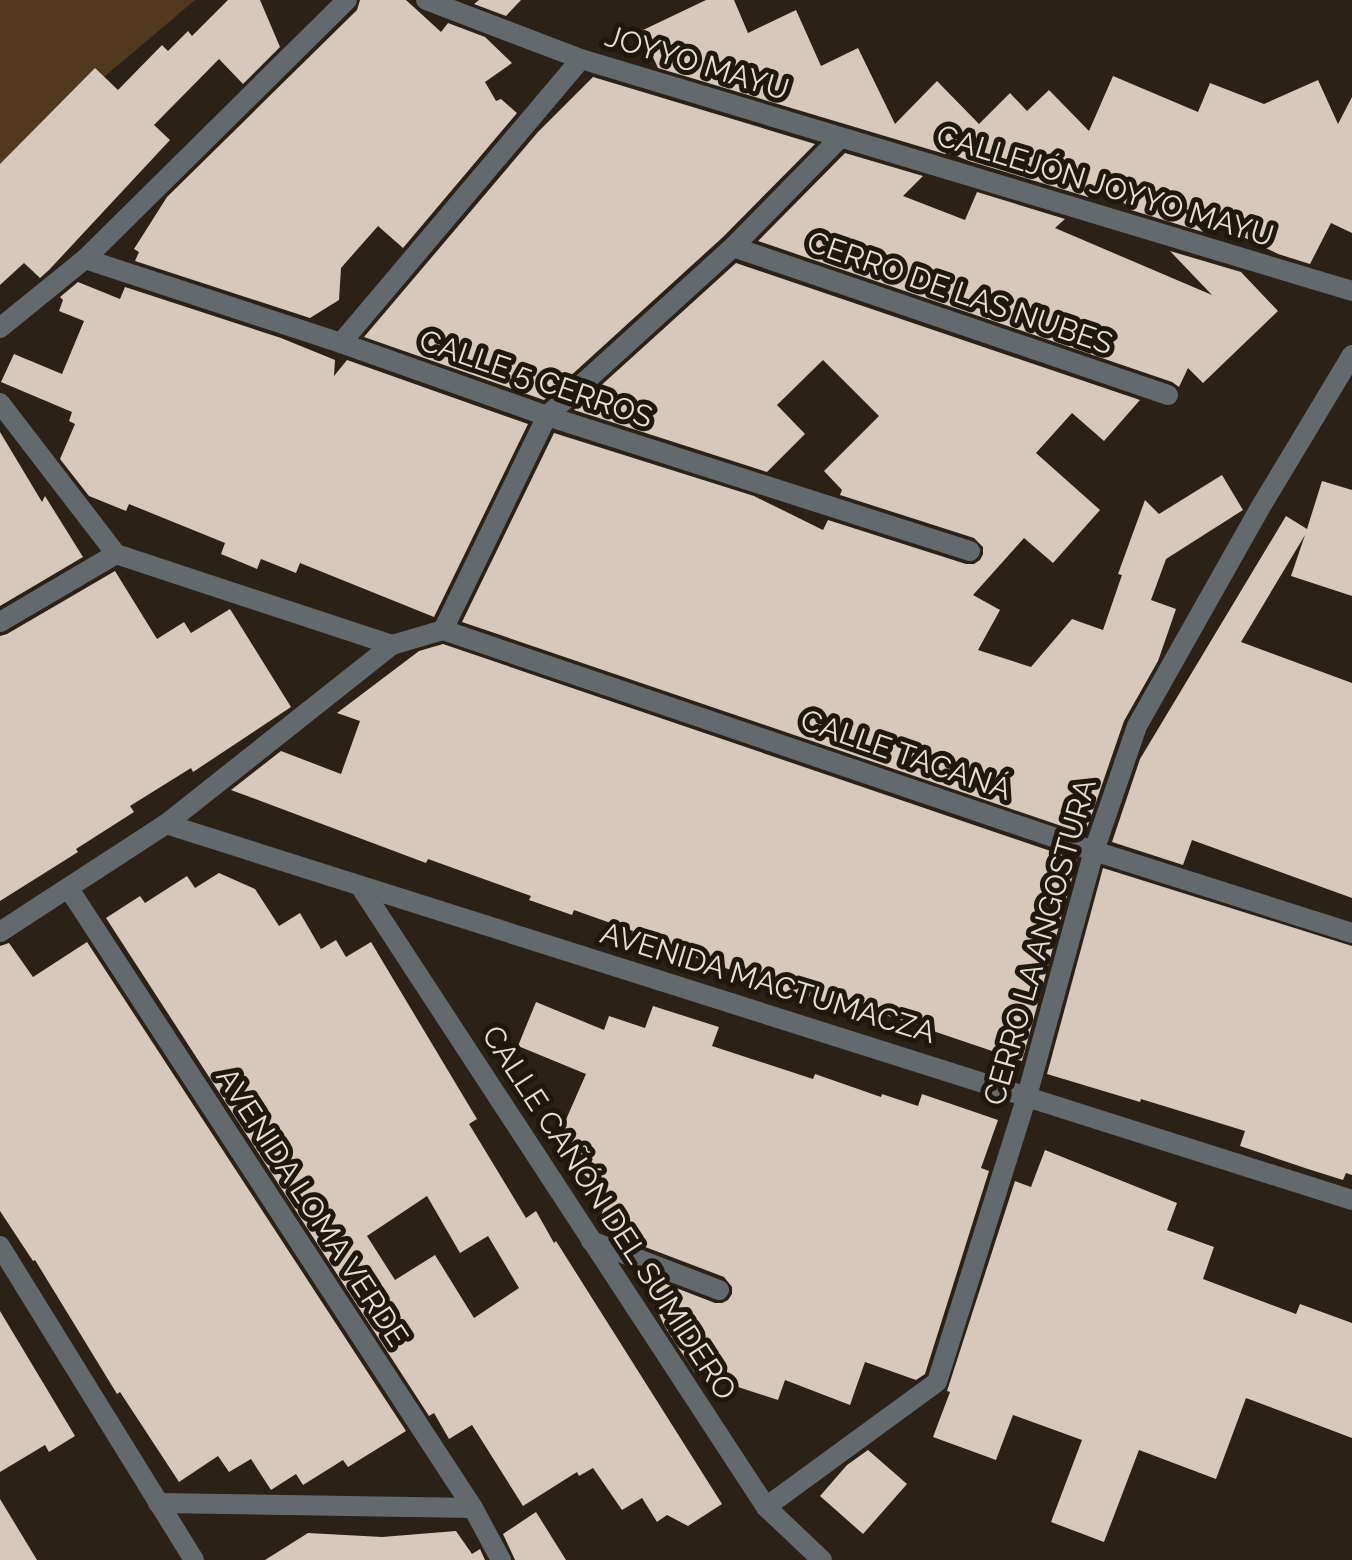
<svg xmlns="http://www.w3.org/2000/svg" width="1352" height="1560" viewBox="0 0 1352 1560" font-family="Raleway,sans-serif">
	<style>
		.green { fill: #52391d }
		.building { fill: #d6c8ba; fill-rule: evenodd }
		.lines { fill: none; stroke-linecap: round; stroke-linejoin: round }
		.minor { stroke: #626a6e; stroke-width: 20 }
		.labels { text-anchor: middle; stroke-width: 10; stroke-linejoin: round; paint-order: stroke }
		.street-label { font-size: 30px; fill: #e6dfd8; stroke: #21180d }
	</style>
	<rect width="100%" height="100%" fill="#2b2116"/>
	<path class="green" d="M0 0H195L0 165Z"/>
	<g class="building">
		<path d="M228 0H260L280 47 243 84 219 59 154 125 170 140 49 270 40 278 24 263 0 285V164L95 68 118 90 162 45 168 51 188 31 192 36Z"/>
		<path d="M360 0H406L441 32 448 23 485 37 512 63 485 82 496 101 501 99 517 113 403 248 378 226 341 268 339 300 310 318 135 261 139 252 134 249 167 197 357 10Z"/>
		<path d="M479 0H521L506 16 474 4Z"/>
		<path d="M706 0H734L748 33 796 10 821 66 858 48 895 124 937 81 979 124 1010 93 1027 111 1049 90 1089 131 1113 76 1198 112 1210 83 1264 104 1318 80 1338 124 1352 97V233L1331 223 1310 264 1278 254 1178 205 1203 232 1131 210 1103 182 1088 197 969 161 947 152 945 154 658 68 641 31Z"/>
		<path d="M593 77 815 144 723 237 544 400 364 337 538 132Z"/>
		<path d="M845 153 923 176 903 196 965 220 977 192 1065 219 1055 228 1212 295 1170 251 1241 272 1278 311 1203 383 1188 368 1179 387 1172 382 758 241Z"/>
		<path d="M736 263 1140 400 1104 441 1072 413 1036 453 1100 510 1053 563 1024 538 973 595 1000 610 978 650 1031 667 1072 619 1103 630 1122 575 1118 574 1145 500 1159 514 1222 475 1243 510 1166 559 1151 600 1176 609 1158 661 1124 721 1085 834 462 622 554 433 754 496 823 530 828 520 966 564H974L980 560 983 554V547L974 538 840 495 842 490 824 471 879 416 823 360 777 405 805 434 767 472 574 410Z"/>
		<path d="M78 282 120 299 125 287 281 338 335 360 334 376 347 360 528 424 434 617 300 563 296 573 261 559 257 569 221 554 225 543 129 504 126 511 89 496 60 459 75 424 69 421 72 412 1 382 14 354 62 374 84 321 59 311 63 300 60 297Z"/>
		<path d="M0 432 42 502 45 496 83 557 0 606Z"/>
		<path d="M1322 481 1352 490V596L1291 576 1305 535 1241 642 1352 683V898L1192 840 1183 865 1112 842 1140 759 1286 516 1307 529Z"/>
		<path d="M115 571 157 639 184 622 191 633 230 609 291 707 193 772 191 768 130 806 134 812 76 849 78 852 0 901V636L7 634Z"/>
		<path d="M443 644 1077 860 1022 1061 871 1010 868 1017 798 993 796 1000 762 988 761 991 728 979 731 970 631 935 633 931 574 910 572 915 529 900 531 896 428 859 426 863 231 790 281 751 341 774 360 721 337 713 419 651Z"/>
		<path d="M1103 868 1352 946V1175L1346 1173 1343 1180 1308 1169 1240 1146 1245 1131 1141 1099 1140 1102 1047 1074Z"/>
		<path d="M219 873 255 889 279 926 300 913 321 949 336 940 346 957 371 942 477 1119 469 1124 526 1218 536 1211 554 1243 556 1241 722 1504 688 1526 667 1515 657 1522 642 1498 622 1510 593 1468 579 1476 577 1472 523 1506 472 1425 449 1439 434 1413 429 1416 106 918 140 896 145 903 187 876 195 888ZM427 1196 460 1253 488 1236 519 1288 474 1318 435 1255 395 1280 367 1236Z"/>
		<path d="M87 942 406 1431 348 1467 343 1460 303 1485 296 1474 271 1490 251 1459 229 1472 218 1456 179 1482 120 1392 117 1394 35 1260 33 1261 0 1211V946L9 943 33 977Z"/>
		<path d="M536 1002 604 1030 609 1016 645 1028 653 1006 719 1027 712 1046 813 1079 815 1074 881 1097 882 1094 918 1106 922 1094 998 1120 981 1168 989 1171 925 1374 916 1380 865 1362 850 1405 785 1380 778 1400 695 1373 665 1327 640 1274 715 1303H722L728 1300 732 1294V1287L724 1277 640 1245 642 1241 598 1223 609 1195 575 1167 557 1140 586 1074 518 1046Z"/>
		<path d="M1045 1150 1177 1203 1167 1230 1214 1247 1203 1279 1296 1314 1300 1304 1352 1323V1438L1246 1398 1216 1479 1139 1450 1104 1542 1051 1522 1082 1440 1013 1415 996 1460 933 1437 950 1392 947 1391 1015 1181 1031 1187Z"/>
		<path d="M0 1311 75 1436 49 1452 45 1445 0 1472Z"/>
		<path d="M868 1450 907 1484 863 1534 820 1496 847 1465Z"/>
		<path d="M0 1499 37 1560H0Z"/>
		<path d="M536 1512 566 1560H515L503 1534Z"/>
		<path d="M456 1531 472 1554 480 1549 485 1560H265L308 1533 382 1537Z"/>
	</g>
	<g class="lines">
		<g class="minor">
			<path d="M426 0 581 59 1352 291"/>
			<path d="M733 247 1168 395"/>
			<path d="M85 259 341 343 547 416 970 551"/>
			<path d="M0 328 85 259 347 0"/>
			<path d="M341 343 581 59"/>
			<path d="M0 403 116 554 392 645"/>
			<path d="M0 622 116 554"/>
			<path d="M443 630 1094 851 1352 933"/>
			<path d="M166 824 1352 1200"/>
			<path d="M360 886 766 1507 822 1560"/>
			<path d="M69 889 473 1508 501 1560"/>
			<path d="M0 932 166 824 392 645 443 630 547 416 733 247 840 138"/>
			<path d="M591 1241 719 1290"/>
			<path d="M0 1246 194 1560"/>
			<path d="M158 1503 473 1508"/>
			<path d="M766 1507 937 1382 1027 1096 1094 851 1137 726 1260 508 1352 355"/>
		</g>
	</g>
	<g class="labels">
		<g class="street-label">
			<text transform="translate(697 63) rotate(17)" y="10">JOYYO MAYU</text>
			<text transform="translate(1105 186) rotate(17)" y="10">CALLEJÓN JOYYO MAYU</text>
			<text transform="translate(960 293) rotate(19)" y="10">CERRO DE LAS NUBES</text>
			<text transform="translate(536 379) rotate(19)" y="10">CALLE 5 CERROS</text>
			<text transform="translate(906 755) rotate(19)" y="10">CALLE TACANÁ</text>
			<text transform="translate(1040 942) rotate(-74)" y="10">CERRO LA ANGOSTURA</text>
			<text transform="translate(768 983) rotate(17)" y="10">AVENIDA MACTUMACZA</text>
			<text transform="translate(312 1207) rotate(57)" y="10">AVENIDA LOMA VERDE</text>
			<text transform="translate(609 1213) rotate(57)" y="10">CALLE CAÑÓN DEL SUMIDERO</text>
		</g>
	</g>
</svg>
